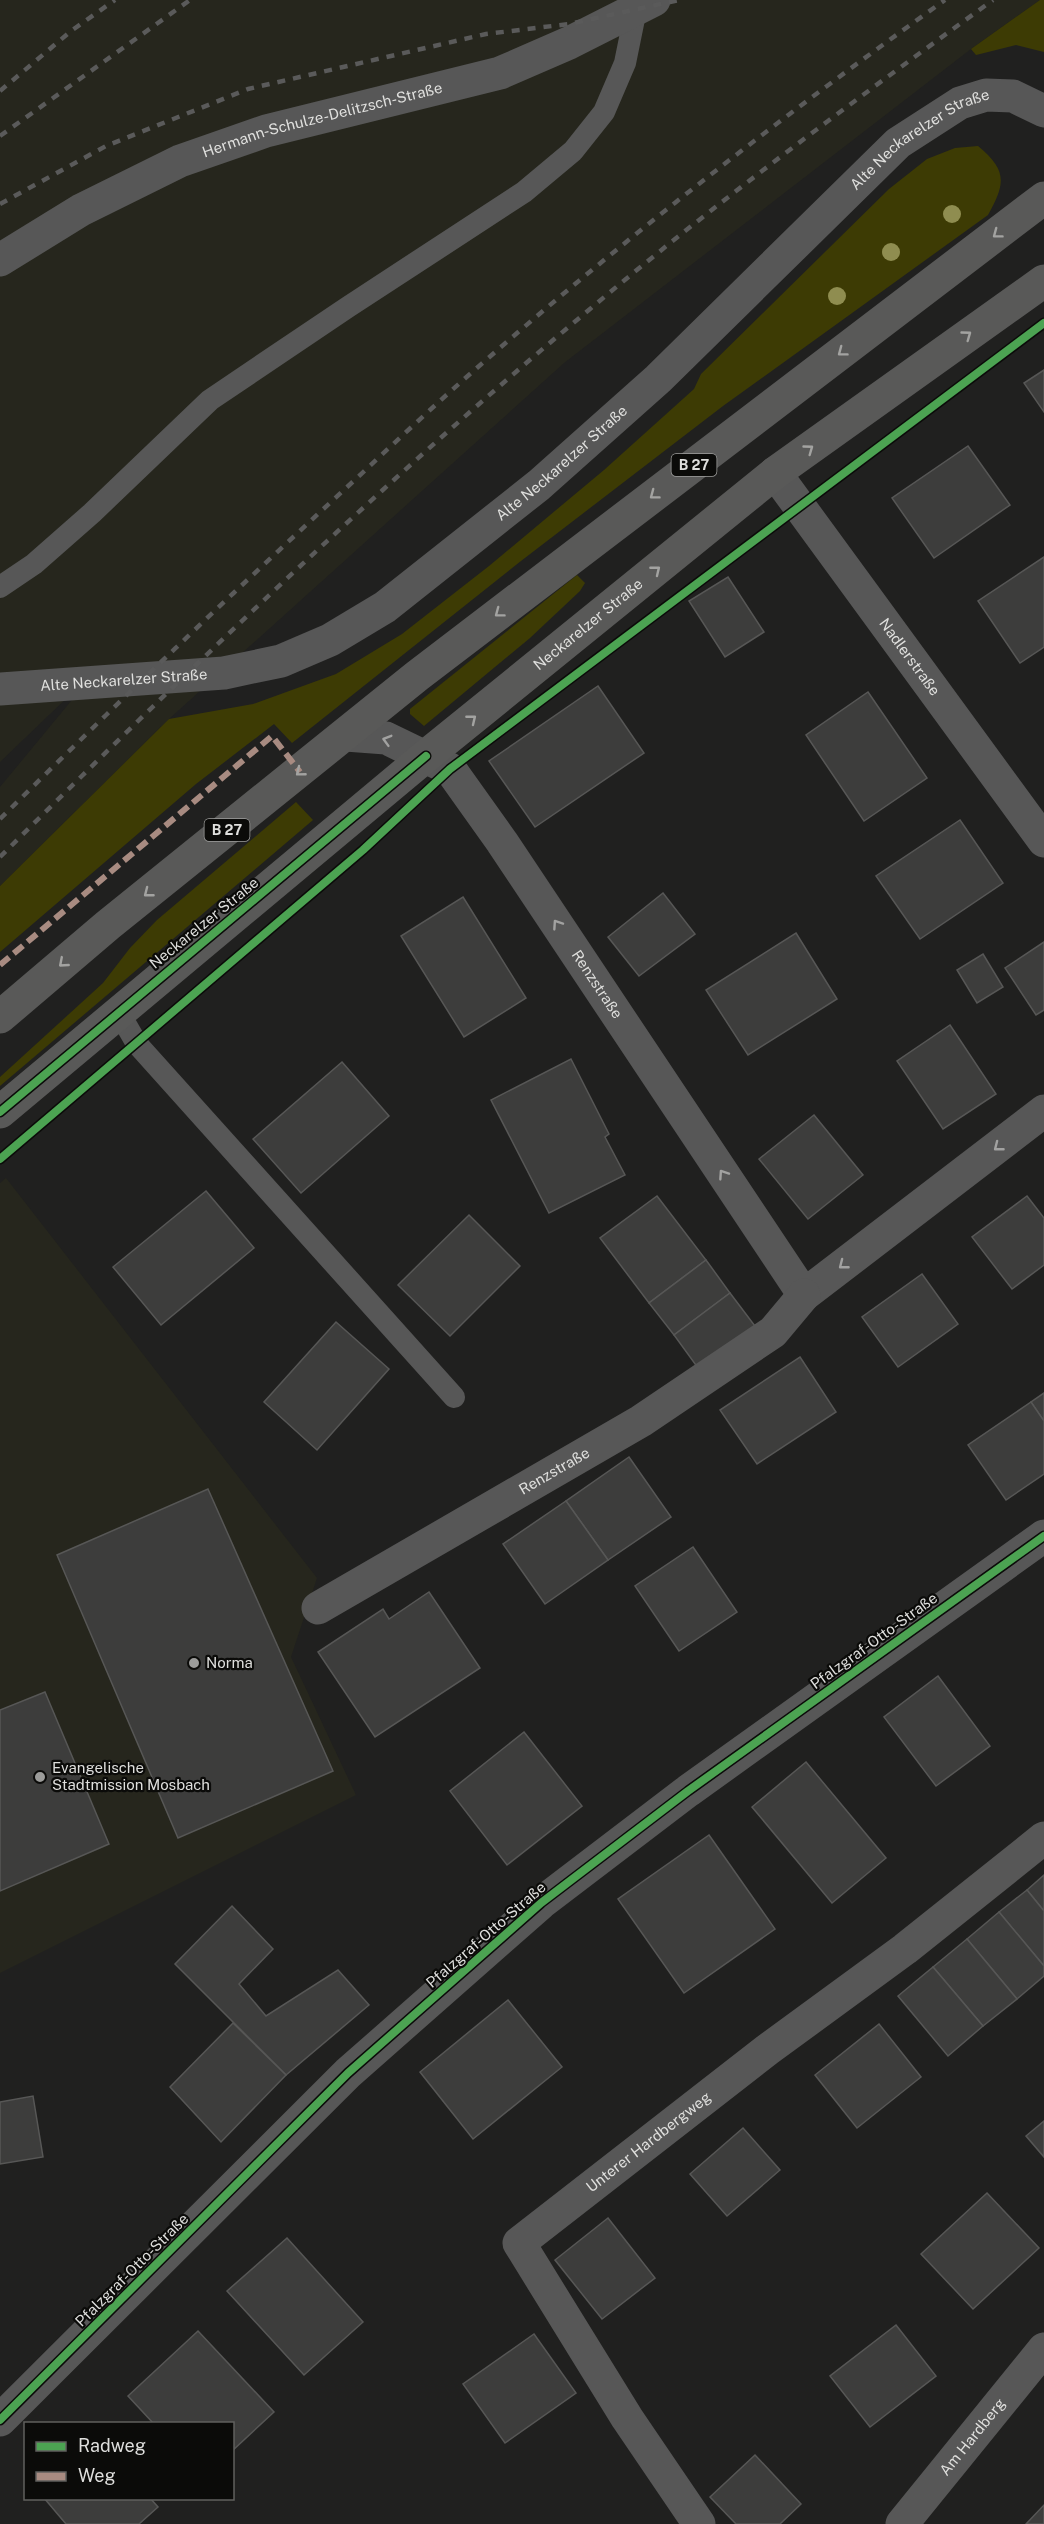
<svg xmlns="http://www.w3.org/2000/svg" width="1044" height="2524" viewBox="0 0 1044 2524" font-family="'Public Sans',sans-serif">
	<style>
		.built { fill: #26261d }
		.green { fill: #3d3b04 }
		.building { fill: #3d3d3c; stroke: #575756; stroke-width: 1.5 }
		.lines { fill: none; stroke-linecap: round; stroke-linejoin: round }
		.service { stroke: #575757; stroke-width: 22 }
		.minor { stroke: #575757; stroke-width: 33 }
		.tertiary { stroke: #575757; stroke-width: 33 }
		.primary { stroke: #595958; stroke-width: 33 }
		.rail { stroke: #5a5a5a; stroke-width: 4.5; stroke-dasharray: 8 8; stroke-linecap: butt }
		.quiet { stroke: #a88b81; stroke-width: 6; stroke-dasharray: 12 6; stroke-linecap: butt }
		.cycleway-casing { stroke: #0b0b09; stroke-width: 11 }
		.cycleway { stroke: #4ca352; stroke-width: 8 }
		.tree { fill: #8f8d50 }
		.oneway { stroke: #a3a3a1 }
		.oneway2 { stroke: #a2a2a1 }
		.poi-dot { fill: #9c9c9a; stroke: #0b0b09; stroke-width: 2 }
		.labels { text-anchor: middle; stroke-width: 4.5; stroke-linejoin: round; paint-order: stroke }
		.shield { fill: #0b0b09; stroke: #9f9f9d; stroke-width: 1.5 }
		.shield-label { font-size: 14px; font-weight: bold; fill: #dfdfdd }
		.street-label { font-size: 15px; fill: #dfdfdd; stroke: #0b0b09 }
		.poi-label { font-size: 15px; fill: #dfdfdd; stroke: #0b0b09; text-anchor: start }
	</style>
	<rect width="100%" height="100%" fill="#20201f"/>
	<g class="built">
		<path d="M0 0H1040L971 49 564 363 169 719 0 886V787L100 666 0 762Z"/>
		<path d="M6 1178 317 1578 291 1657 356 1795 0 1973V1183Z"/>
	</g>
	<g class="green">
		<path d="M1040 0H1044V52L1016 45 976 55 971 49Z"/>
		<path d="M978 146C1007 170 1006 183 988 215L723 406 521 561 292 743 274 724 196 784 0 952V886L169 719 253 704 336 674 402 634 489 566 604 470 694 389 701 374 889 189 927 159 955 148Z"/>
		<path d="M577 575 585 583 580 591 530 638 424 726 410 714V709Z"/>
		<path d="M296 802 313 820 0 1086V1077L103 983 130 948 157 920Z"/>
	</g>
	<g class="building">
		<path d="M1044 370V412L1024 383Z"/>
		<path d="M968 446 1010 505 934 558 892 498Z"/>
		<path d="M1044 557V647L1020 663 978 601Z"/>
		<path d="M728 577 764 632 725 657 689 601Z"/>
		<path d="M598 686 644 753 535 827 489 761Z"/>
		<path d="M868 692 927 778 864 821 806 735Z"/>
		<path d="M960 820 1003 883 920 939 876 876Z"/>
		<path d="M663 893 695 934 639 976 608 937Z"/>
		<path d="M463 897 526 998 464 1037 401 936Z"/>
		<path d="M796 933 837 999 748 1055 706 990Z"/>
		<path d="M1044 942V1010L1036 1015 1005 968Z"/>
		<path d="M983 954 1003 987 977 1003 957 970Z"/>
		<path d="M950 1025 996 1094 943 1129 897 1061Z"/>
		<path d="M571 1059 609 1134 605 1137 625 1175 549 1213 491 1100Z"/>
		<path d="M342 1062 389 1116 301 1193 253 1139Z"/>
		<path d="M814 1115 863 1175 808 1219 759 1159Z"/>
		<path d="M206 1191 254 1248 161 1325 113 1267Z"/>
		<path d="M657 1196 706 1260 649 1303 600 1238Z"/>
		<path d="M1027 1196 1044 1218V1265L1012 1289 972 1237Z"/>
		<path d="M469 1215 520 1266 450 1336 398 1285Z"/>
		<path d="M706 1260 730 1293 674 1335 649 1303Z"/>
		<path d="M922 1274 958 1324 898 1367 862 1317Z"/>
		<path d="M730 1293 755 1326 698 1368 674 1335Z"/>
		<path d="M336 1322 389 1369 317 1450 264 1402Z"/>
		<path d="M800 1357 836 1412 757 1464 720 1410Z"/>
		<path d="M1044 1393V1421L1031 1402Z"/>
		<path d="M1031 1402 1044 1421V1474L1006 1500 968 1445Z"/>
		<path d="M629 1457 671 1517 608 1560 566 1501Z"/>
		<path d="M208 1489 333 1771 178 1838 57 1555Z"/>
		<path d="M566 1501 608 1560 545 1604 503 1544Z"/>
		<path d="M693 1547 737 1612 679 1651 635 1586Z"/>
		<path d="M429 1592 480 1668 375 1737 318 1652 383 1609 389 1619Z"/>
		<path d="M938 1676 990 1746 936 1786 884 1717Z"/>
		<path d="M45 1692 109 1844 0 1891V1710Z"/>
		<path d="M524 1732 582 1806 507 1865 450 1791Z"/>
		<path d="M806 1762 886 1858 832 1903 752 1807Z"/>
		<path d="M709 1835 775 1929 684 1993 618 1899Z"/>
		<path d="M1044 1875V1911L1027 1890Z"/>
		<path d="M1027 1890 1044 1911V1966L999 1912Z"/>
		<path d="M232 1906 273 1949 239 1984 266 2016 338 1970 369 2005 286 2075 175 1964Z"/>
		<path d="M999 1912 1044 1966V1976L1017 1999 967 1939Z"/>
		<path d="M967 1939 1017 1999 983 2026 933 1967Z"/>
		<path d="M933 1967 983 2026 948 2056 898 1996Z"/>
		<path d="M508 2000 562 2067 473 2139 420 2072Z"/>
		<path d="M233 2023 286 2075 221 2142 170 2087Z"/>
		<path d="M879 2024 921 2077 857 2128 815 2075Z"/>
		<path d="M33 2096 43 2157 0 2164V2102Z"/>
		<path d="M1044 2121V2157L1026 2136Z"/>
		<path d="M743 2128 780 2170 727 2216 690 2174Z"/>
		<path d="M987 2193 1039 2248 973 2309 921 2254Z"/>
		<path d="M608 2218 655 2278 602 2319 555 2260Z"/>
		<path d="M287 2238 363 2322 304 2375 227 2291Z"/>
		<path d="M896 2325 936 2376 870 2427 830 2376Z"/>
		<path d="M198 2331 274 2412 232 2451V2424H154L128 2396Z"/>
		<path d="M534 2334 576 2393 505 2443 463 2384Z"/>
		<path d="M755 2455 801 2504 780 2524H736L710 2497Z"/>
		<path d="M44 2498H150L158 2507 139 2524H66Z"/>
		<path d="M1044 2505V2524H1026Z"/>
	</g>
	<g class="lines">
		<g class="service">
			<path d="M0 587 34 564 92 513 210 400 348 307 524 192 573 151 604 112 625 63 636 9"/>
			<path d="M118 1011 137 1044 454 1397"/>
		</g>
		<g class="minor">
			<path id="s1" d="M0 260 81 210 180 161 266 131 500 73 569 43 654 0"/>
			<path id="s2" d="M775 473 1044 841"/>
			<path id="s3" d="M346 735 386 738 450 769 502 842 804 1295 1044 1111"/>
			<path id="s4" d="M318 1608 641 1421 773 1332 804 1295"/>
			<path id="s5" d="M699 2524 627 2418 519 2243 767 2050 905 1949 1044 1838"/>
			<path id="s6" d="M902 2524 1044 2349"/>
		</g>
		<g class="tertiary">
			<path id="s7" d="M0 689 224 673 281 661 330 640 385 607 539 485 658 379 898 143 960 103 986 95 1013 96 1044 111"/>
			<path d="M0 2420 348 2073 541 1903 688 1791 1044 1536"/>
		</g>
		<g class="primary">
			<path d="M0 1017 108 925 417 676 1044 198"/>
			<path id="s8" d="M0 1112 426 756 775 473 1044 281"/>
		</g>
		<g class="rail">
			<path d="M0 91 71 31 115 0"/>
			<path d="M0 136 190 0"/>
			<path d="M0 204 106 146 248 89 486 34 569 24 679 0"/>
			<path d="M0 819C113 707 228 597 345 489 387 450 428 411 470 374 621 241 781 117 945 0"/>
			<path d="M0 857C190 668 384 481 590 309 719 200 856 99 993 0"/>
		</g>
		<path class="quiet" d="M0 965 272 736 300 772"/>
		<g class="cycleway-casing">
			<g id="cycleway">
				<path d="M0 1112 426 756"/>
				<path d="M0 1159 363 850 450 769 1044 323"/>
				<path d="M0 2420 348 2073 541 1903 688 1791 1044 1536"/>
			</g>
		</g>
		<use href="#cycleway" class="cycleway"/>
	</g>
	<g class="tree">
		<circle cx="952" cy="214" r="9"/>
		<circle cx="891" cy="252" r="9"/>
		<circle cx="837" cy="296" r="9"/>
	</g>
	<defs><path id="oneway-chevron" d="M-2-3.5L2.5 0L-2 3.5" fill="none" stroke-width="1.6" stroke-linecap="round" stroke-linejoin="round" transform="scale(1.5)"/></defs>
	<g class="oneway">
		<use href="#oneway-chevron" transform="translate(997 234) rotate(143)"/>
		<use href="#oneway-chevron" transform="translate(967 335) rotate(-36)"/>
		<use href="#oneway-chevron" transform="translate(842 352) rotate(143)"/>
		<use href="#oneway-chevron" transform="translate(809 449) rotate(-36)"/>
		<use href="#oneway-chevron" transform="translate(654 495) rotate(143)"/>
		<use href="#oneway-chevron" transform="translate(656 570) rotate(-39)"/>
		<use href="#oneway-chevron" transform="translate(499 613) rotate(143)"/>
		<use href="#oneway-chevron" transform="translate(472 719) rotate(-39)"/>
		<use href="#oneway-chevron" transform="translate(300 772) rotate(141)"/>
		<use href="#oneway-chevron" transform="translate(148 893) rotate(142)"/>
		<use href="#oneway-chevron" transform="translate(63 963) rotate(139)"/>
	</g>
	<g class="oneway2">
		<use href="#oneway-chevron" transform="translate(387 740) rotate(-164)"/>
		<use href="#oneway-chevron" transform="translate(557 924) rotate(-124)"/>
		<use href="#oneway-chevron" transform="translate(998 1147) rotate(142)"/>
		<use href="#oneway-chevron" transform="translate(723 1174) rotate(-124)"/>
		<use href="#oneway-chevron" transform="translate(843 1265) rotate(142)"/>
	</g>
	<g class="poi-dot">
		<circle cx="194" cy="1663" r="6"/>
		<circle cx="40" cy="1777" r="6"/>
	</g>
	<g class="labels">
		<g class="shield">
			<rect x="671.5" y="454" width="45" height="22" rx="4.5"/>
			<rect x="204.5" y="819" width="45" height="22" rx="4.5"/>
		</g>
		<g class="shield-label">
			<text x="694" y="470">B 27</text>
			<text x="227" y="835">B 27</text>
		</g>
		<g class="street-label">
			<text dy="5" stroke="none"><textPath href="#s1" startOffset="354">Hermann-Schulze-Delitzsch-Straße</textPath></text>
			<text dy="5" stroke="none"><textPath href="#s7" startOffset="1113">Alte Neckarelzer Straße</textPath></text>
			<text dy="5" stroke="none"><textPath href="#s7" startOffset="628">Alte Neckarelzer Straße</textPath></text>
			<text dy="5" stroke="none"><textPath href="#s8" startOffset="764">Neckarelzer Straße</textPath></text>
			<text dy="5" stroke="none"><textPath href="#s2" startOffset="228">Nadlerstraße</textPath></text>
			<text dy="5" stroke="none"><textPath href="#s7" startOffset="124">Alte Neckarelzer Straße</textPath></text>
			<text transform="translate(204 923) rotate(-39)" y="5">Neckarelzer Straße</text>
			<text dy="5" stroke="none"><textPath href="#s3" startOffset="372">Renzstraße</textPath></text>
			<text dy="5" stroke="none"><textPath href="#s4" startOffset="273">Renzstraße</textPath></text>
			<text transform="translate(874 1641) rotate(-36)" y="5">Pfalzgraf-Otto-Straße</text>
			<text transform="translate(486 1935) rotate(-41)" y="5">Pfalzgraf-Otto-Straße</text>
			<text dy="5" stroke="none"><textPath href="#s5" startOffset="498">Unterer Hardbergweg</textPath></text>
			<text transform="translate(132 2270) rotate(-45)" y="5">Pfalzgraf-Otto-Straße</text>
			<text dy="5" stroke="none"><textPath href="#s6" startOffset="112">Am Hardberg</textPath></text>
		</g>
		<g class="poi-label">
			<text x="206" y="1668">Norma</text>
			<text x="52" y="1773">Evangelische<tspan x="52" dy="17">Stadtmission Mosbach</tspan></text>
		</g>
	</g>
	<rect x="24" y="2422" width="210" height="78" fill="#0b0b09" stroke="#60605e" stroke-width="1.5"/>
	<rect x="36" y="2442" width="30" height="9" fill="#4ca352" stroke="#60605e" stroke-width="1.5"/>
	<text x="78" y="2452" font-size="18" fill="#dfdfdd">Radweg</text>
	<rect x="36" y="2472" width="30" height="9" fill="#a88b81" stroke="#60605e" stroke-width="1.5"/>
	<text x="78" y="2482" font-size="18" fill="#dfdfdd">Weg</text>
</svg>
